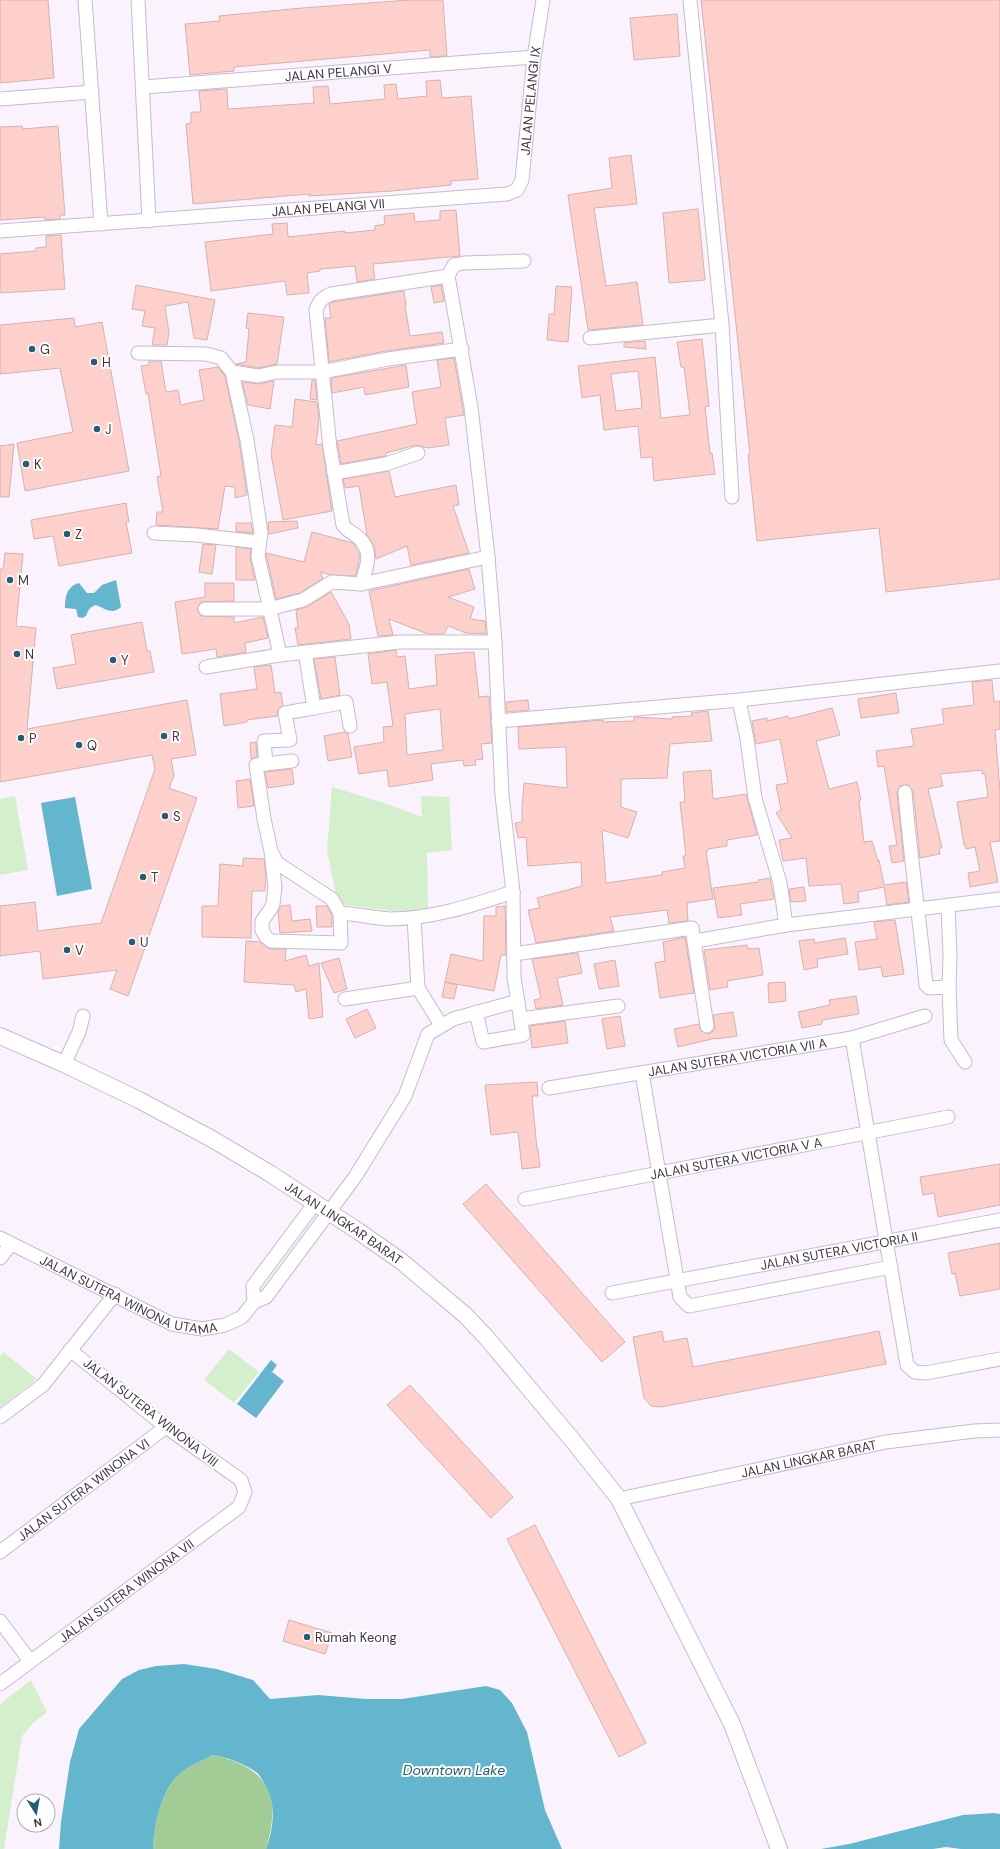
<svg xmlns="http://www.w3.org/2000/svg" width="1000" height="1849" viewBox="0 0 1000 1849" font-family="'DM Sans',sans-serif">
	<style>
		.green { fill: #d3efcc }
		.forest { fill: #a1cc96 }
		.water { fill: #63b6ce }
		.building { fill: #fed0cc; stroke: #d2b3b0; fill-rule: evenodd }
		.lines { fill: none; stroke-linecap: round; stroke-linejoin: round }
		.minor-casing { stroke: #c9b9d0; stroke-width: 15 }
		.tertiary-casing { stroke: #c9b9d0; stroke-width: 18 }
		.minor { stroke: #fff; stroke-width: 13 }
		.tertiary { stroke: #fff; stroke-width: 16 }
		.poi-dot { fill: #215f75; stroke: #fff; stroke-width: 1.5 }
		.labels { text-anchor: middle; stroke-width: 4; stroke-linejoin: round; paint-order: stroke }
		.street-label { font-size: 13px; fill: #3e3740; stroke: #fff }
		.poi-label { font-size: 13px; fill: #3e3740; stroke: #fff; text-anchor: start }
		.water-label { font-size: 14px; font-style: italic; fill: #1f6173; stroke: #fff }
	</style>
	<rect width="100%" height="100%" fill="#faf3fd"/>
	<g class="green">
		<path d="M332 787 381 802 422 817 421 796 449 797 452 850 427 853 428 908 399 912 338 904 327 851Z"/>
		<path d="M15 796 28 870 0 875V799Z"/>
		<path d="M229 1349 259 1372 234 1403 204 1380Z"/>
		<path d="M3 1352 37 1379 0 1407V1356Z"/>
		<path d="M31 1680 47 1712 33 1723 22 1736 4 1849H0V1704Z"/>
	</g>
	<path class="forest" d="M213 1755C269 1768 282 1795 266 1849H153C154 1826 160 1796 175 1778 184 1768 201 1761 213 1755Z"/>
	<g class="water">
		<path d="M116 580 121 607C112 615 106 609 96 605 90 607 88 610 86 616L82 618 78 617 76 609 65 608C65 597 67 586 79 583L87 593H94L102 585Z"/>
		<path d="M75 797 92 889 57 896 41 803Z"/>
		<path d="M271 1360 277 1365 272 1372 284 1381 256 1418 237 1404Z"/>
		<path d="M184 1664 217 1669 253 1680 270 1699 318 1695 366 1699H402L486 1686 500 1690 512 1703 527 1732 545 1810 562 1849H266C274 1827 277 1802 263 1781 261 1778 259 1774 256 1772 243 1763 228 1758 213 1755 201 1761 184 1768 175 1778 160 1796 154 1826 153 1849H59L61 1822 70 1762 79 1729 122 1679 139 1670 156 1666Z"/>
		<path d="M994 1813 1000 1814V1849H961L946 1847 933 1849H821L849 1844 963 1815Z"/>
	</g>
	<g class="building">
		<path d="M0 0H48L54 78 0 83Z"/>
		<path d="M409 0H443L447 56 430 57V50L234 67V71L190 75 185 24 220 21 219 16 302 8Z"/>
		<path d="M701 0H1000V579L886 592 879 528 757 541 748 455 750 454Z"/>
		<path d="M677 14 680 56 634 60 630 18Z"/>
		<path d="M440 80 442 98 471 96 478 179 451 181V185L392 191 309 196V194L193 204 186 124 191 123V112H201L199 91 227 89 228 109 314 103 313 87 328 86 330 104 385 99 384 85 396 84 398 99 427 96 426 81Z"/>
		<path d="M22 126 23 129 58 126 65 215H60V219L45 220V217L0 220V127Z"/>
		<path d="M631 155 637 204 594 208 606 286 637 282 643 325 588 330 568 195 612 188 609 158Z"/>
		<path d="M698 209 705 280 669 283 663 213Z"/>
		<path d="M456 210 460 256 373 264 375 279 357 282 355 266 320 269V271L307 273 309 293 287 295 285 281 211 291 205 242 273 234 272 224 287 223 288 237 345 231V233L375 230V226L385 224 384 216 414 213 415 222 440 220V211Z"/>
		<path d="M61 235 65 289 0 293V254L36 251V248L46 247V236Z"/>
		<path d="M136 285 215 300 207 340 194 338 188 302 165 306 169 333 167 345H152L155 328 142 326 145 311 132 309Z"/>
		<path d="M441 285 444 301 434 303 431 287Z"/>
		<path d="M556 286 572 287 568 342 547 340 549 314H554Z"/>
		<path d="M404 291 406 305H405L410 336 442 332 444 343 386 351 329 362 325 318H331L329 304 333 302Z"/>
		<path d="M248 313 284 317 277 364 258 368 236 364 246 362 249 329 246 328Z"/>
		<path d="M74 318 75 327 102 322 129 471 25 491 17 443 73 432 60 368 0 374V325Z"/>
		<path d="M702 339 709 406 705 407 710 453H712L715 474 654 481 652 457 641 458 638 426 604 430 600 395 582 398 578 366 655 357 661 418 690 415 684 367H681L677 342ZM638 371 642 408 616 411 611 374Z"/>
		<path d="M645 341 646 349 624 347V343Z"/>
		<path d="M454 358 464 415 445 418 449 445 428 448 416 445 386 453V456H384L341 464 337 441 417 424 412 392 441 387 437 360Z"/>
		<path d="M149 361H161L166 392 178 390 181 405 204 400 199 370 218 367 225 376 239 441 247 495 235 498V487L225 486 218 529 156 525 157 512H163L157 477 161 476 148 393 146 394 141 366 149 365Z"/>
		<path d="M406 365 409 387 365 395 364 387 332 393 331 378Z"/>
		<path d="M312 380H315L317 400 310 399Z"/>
		<path d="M274 381 270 409 248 405 242 382 259 384Z"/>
		<path d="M295 399 317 402 319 419 316 445 322 444 332 511 283 520 271 454 275 425 292 427Z"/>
		<path d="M14 444 9 497H0V446Z"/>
		<path d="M389 471 395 497 456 485 459 505 453 506 469 553 411 565 407 546 376 559 374 546 367 535 359 486 345 488 343 479Z"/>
		<path d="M126 503 129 522H126L132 553 59 566 53 536 34 539 31 520Z"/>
		<path d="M297 521 298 528 269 534 268 522Z"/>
		<path d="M236 523H251L253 533 236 531Z"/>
		<path d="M312 532 353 543 360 555 356 576 330 575 320 572 323 578 300 593 276 599 266 553 304 562Z"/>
		<path d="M203 544 216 545 212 574 199 572Z"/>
		<path d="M236 547 251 549 250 558 255 580H236Z"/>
		<path d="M5 553 23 554 16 626 36 628 27 729 187 700 196 755 171 759 174 776 169 788 197 798 128 996 110 989 117 970 43 979 40 951 0 956V906L35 902 38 931 101 923 155 769 152 755 0 782V569H3Z"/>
		<path d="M469 569 475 589 448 597 474 607 470 619 485 621 486 634 466 633 448 626 444 634H428L389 619 393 635 378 636 369 591Z"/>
		<path d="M205 583H234V601L201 602 197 609 201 616 234 617V623L263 617 268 638 245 643 246 652 217 657 216 649 182 654 175 602 205 597Z"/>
		<path d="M331 592 349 624 351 639 298 645 295 628H298L296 610 307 607Z"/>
		<path d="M142 622 147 651H150L154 672 57 689 53 668 76 664 71 635Z"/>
		<path d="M396 650 397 657 405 656 409 689 437 685 435 655 474 652 479 697 489 696 492 743 481 744 483 759 475 760 476 765 464 766 463 760 431 764 433 780 389 787 387 770 359 774 354 747 384 742 383 727 393 726 387 682 372 684 368 654ZM440 709 443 750 407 755 405 714Z"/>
		<path d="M335 657 340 695 321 699 314 659Z"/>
		<path d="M271 665 275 693 281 692 283 706 278 710 277 716 247 720V722L224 726 220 694 257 689 254 667Z"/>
		<path d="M992 680 994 702 1000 701V729L995 730 1000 791V841L990 842 998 882 970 887 968 873 980 871 975 847 966 849 965 845H964L957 802 988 797 985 774H982V770L940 774 943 786 928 789 942 848H939L940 854 920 858 913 791 908 785 900 786 897 793 904 861 892 863 889 846 897 845 884 766 878 767 876 751 914 746 911 729 944 724 942 709 974 705 972 682Z"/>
		<path d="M896 693 899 713 861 718 858 699Z"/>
		<path d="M528 700 529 710 506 712V702Z"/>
		<path d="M832 708 840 735 816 741 829 789 857 782 861 800 859 801 864 842 872 841 878 861 879 860 884 885 906 882 909 902 887 905 884 887 858 892 859 902 844 904 841 884 809 886 806 858 783 861 779 840 792 838 776 813 781 810 776 785 788 783 780 739 756 744 752 721 767 718V721L788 716 789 719Z"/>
		<path d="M708 711 712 741 670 744 667 778 621 779V807L637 812 628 838 602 830 606 883 662 875V872L685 868 683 856H686L680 802H685L683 772 711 770 713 799 746 794 757 835 727 840V846L708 849V851H706L713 899 687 903 688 921 669 923 667 910 610 917 614 931 536 943 528 910 540 908 537 898 582 886 581 862 528 866 526 837 518 838 515 823 522 822V807L524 783 567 788 566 747 519 749 518 727 603 720V722L634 721V717L672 719V717L692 716 691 713Z"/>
		<path d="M345 732 348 734 352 757 328 761 324 736Z"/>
		<path d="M256 742 257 757 251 759 250 743Z"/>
		<path d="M292 769 294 784 268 788 265 772Z"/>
		<path d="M250 779 254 806 238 808 236 781Z"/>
		<path d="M243 858 264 859 266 876 265 891H252L251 938 202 937V906H218L220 864 243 866Z"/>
		<path d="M770 878 774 899 740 904 742 915 718 918 713 888 758 882V880Z"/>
		<path d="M804 887 806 901 791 902 789 889Z"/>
		<path d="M290 905 292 921 310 919 312 931 280 933 278 912 281 906Z"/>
		<path d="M316 906H327L332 915V927H317Z"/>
		<path d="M505 906 506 955H501L494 991 445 982 451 954 483 961 484 916H496V907Z"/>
		<path d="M895 920 904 974 883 977 881 967 859 970 855 942 877 939 874 922Z"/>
		<path d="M685 937 694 993 660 998 655 963 665 961 663 942Z"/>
		<path d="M845 938 848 954 817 959 818 967 804 970 799 941 814 939 815 943Z"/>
		<path d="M246 941 260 942 270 949H286L285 961 306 955 309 966 319 963 323 1017 309 1019 306 989 296 992 294 985 244 982Z"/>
		<path d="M747 945 748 949 759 948 763 975 727 981 728 987 710 990 704 950Z"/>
		<path d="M578 953 582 973 557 978 563 1005 536 1009 534 1000 541 998 532 959Z"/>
		<path d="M339 958 347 989 334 993 321 963Z"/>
		<path d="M615 960 619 986 599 989 594 964Z"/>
		<path d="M445 982 457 985 454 999 442 997Z"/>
		<path d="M785 982 786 1001 769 1003 768 983Z"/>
		<path d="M856 996 859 1014 822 1020V1024L802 1028 798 1012 830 1005 829 1000Z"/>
		<path d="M367 1009 376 1028 355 1038 346 1019Z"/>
		<path d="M733 1012 737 1036 716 1039V1038L678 1047 674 1029 699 1024 701 1031 709 1034 715 1029 713 1015Z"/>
		<path d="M620 1016 625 1046 607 1049 602 1019Z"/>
		<path d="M565 1021 568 1043 532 1048 530 1026Z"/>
		<path d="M537 1082 538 1096H532L537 1149H538L540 1167 522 1169 518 1132 491 1135 485 1085Z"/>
		<path d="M1000 1164V1205L938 1217 934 1193 923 1195 920 1177Z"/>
		<path d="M486 1184 625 1342 602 1362 463 1204Z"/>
		<path d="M1000 1243V1289L960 1296 955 1273 952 1274 948 1253Z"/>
		<path d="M662 1331 664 1342 687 1338 693 1367 879 1331 886 1364 661 1407 651 1406 644 1398 633 1337Z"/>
		<path d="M410 1385 513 1497 491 1518 387 1405Z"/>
		<path d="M535 1525 646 1743 619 1757 507 1539Z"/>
		<path d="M289 1620 332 1633 325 1654 283 1641Z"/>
	</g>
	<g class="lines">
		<g class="minor-casing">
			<g id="minor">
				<path d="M85 0 101 224"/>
				<path d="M138 0 149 221"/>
				<path d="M690 0 722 325 732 497"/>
				<path id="s1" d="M144 87 534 57"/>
				<path d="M0 99 92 92"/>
				<path id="s2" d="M0 231 507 194 517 190 522 180 534 57 543 0"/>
				<path d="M590 338 722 325"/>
				<path d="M138 353 206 354 221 358 232 372 258 376 277 372H322L388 359 462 349"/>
				<path d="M232 372 247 440 261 532 258 556 280 655"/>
				<path d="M334 473 386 464 418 453"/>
				<path d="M154 533 196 535 259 542"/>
				<path d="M361 584C367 567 374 551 358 537 352 532 347 531 343 525L330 448 316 310C319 301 322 298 331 294L448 276"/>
				<path d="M205 609H269L303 600 332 582 361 584 488 557"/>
				<path d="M206 667 280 655 400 642H495"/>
				<path d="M739 700 747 739 755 798 780 883 786 925"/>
				<path d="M314 708 346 702 350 726"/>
				<path d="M498 721 739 700 1000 671"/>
				<path d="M292 761 256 765 264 819 271 851 275 887 273 904 270 910 262 921V930L266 937 271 941 341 943 340 913C357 914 373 918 390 919 432 919 473 905 513 892"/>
				<path d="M266 764 264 741 290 740 285 713 314 708 305 652"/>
				<path d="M905 792C910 856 920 920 926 985L929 988 947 987 949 988 951 1040 965 1062"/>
				<path d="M272 853 277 863 332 899 340 913"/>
				<path d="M948 905 950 955 949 988"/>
				<path d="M414 918 418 988 441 1025"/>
				<path d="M695 941 786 925 1000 899"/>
				<path d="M514 954 692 928 707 1026"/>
				<path d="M345 999 418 988"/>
				<path d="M476 1012 483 1042 523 1035 514 977 513 892 502 795 495 642 488 557 471 407 448 276 454 265 464 263 524 261"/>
				<path d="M521 1019 618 1006"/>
				<path d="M852 1038 907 1365 915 1372 926 1373 1000 1359"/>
				<path d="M64 1064 79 1032 83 1016"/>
				<path d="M642 1073 680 1297 689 1306 891 1267"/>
				<path id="s3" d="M549 1088 852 1038 925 1016"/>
				<path id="s4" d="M525 1199 948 1117"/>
				<path id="s5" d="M0 1238 172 1324 202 1329 225 1325 242 1317 254 1302 266 1297 355 1177 405 1096 428 1034 453 1019 518 1001"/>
				<path d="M0 1258 11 1244"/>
				<path id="s6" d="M612 1293 1000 1220"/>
				<path d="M254 1302 253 1286 315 1203"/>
				<path d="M0 1417 43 1385 115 1294"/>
				<path id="s7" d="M619 1499 886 1442 974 1431 1000 1430"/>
				<path id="s8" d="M0 1552 166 1427"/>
				<path d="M0 1621 30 1661"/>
				<path id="s9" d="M0 1684 239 1507 245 1492 241 1480 166 1427 70 1350"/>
			</g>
		</g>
		<g class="tertiary-casing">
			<g id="tertiary">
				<path id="s10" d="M0 1036 64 1064 139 1100 212 1139 269 1173 358 1231 401 1261 465 1315 486 1337 574 1442 619 1499 732 1724 779 1849"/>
			</g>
		</g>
		<use href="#minor" class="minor"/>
		<use href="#tertiary" class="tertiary"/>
	</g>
	<g class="poi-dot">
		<circle cx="32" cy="349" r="4"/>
		<circle cx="94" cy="362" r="4"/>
		<circle cx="97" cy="429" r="4"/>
		<circle cx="26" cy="464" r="4"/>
		<circle cx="67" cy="534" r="4"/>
		<circle cx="10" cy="580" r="4"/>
		<circle cx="17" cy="654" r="4"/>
		<circle cx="113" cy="660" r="4"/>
		<circle cx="164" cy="736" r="4"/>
		<circle cx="21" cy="738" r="4"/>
		<circle cx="79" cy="745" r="4"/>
		<circle cx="165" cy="816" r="4"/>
		<circle cx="143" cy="877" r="4"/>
		<circle cx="132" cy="942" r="4"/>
		<circle cx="67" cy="950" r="4"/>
		<circle cx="307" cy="1637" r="4"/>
	</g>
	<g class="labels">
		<g class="street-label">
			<text dy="5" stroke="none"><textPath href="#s1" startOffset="195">JALAN PELANGI V</textPath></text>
			<text dy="5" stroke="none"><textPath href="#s2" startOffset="610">JALAN PELANGI IX</textPath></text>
			<text dy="5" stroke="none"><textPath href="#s2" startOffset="329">JALAN PELANGI VII</textPath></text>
			<text dy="5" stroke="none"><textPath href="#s3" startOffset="191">JALAN SUTERA VICTORIA VII A</textPath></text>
			<text dy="5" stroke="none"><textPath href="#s4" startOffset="215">JALAN SUTERA VICTORIA V A</textPath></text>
			<text dy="5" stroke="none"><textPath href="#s10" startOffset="392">JALAN LINGKAR BARAT</textPath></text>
			<text dy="5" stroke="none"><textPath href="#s6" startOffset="231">JALAN SUTERA VICTORIA II</textPath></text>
			<text dy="5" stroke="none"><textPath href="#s5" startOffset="142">JALAN SUTERA WINONA UTAMA</textPath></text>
			<text transform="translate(151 1412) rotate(38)" y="5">JALAN SUTERA WINONA VIII</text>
			<text dy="5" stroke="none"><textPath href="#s7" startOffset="194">JALAN LINGKAR BARAT</textPath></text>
			<text dy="5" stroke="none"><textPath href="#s8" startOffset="104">JALAN SUTERA WINONA VI</textPath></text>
			<text dy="5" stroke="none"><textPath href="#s9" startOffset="157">JALAN SUTERA WINONA VII</textPath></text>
		</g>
		<g class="poi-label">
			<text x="40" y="354">G</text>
			<text x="102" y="367">H</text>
			<text x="105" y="434">J</text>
			<text x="34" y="469">K</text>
			<text x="75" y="539">Z</text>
			<text x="18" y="585">M</text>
			<text x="25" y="659">N</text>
			<text x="121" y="665">Y</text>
			<text x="172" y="741">R</text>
			<text x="29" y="743">P</text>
			<text x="87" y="750">Q</text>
			<text x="173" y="821">S</text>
			<text x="151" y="882">T</text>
			<text x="140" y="947">U</text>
			<text x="75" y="955">V</text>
			<text x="315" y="1642">Rumah Keong</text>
		</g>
		<g class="water-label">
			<text x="454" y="1775">Downtown Lake</text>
		</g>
	</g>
	<g transform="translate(36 1813) rotate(169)"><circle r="19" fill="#ffffff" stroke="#b2afb3"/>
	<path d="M0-3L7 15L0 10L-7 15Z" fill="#215f75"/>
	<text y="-6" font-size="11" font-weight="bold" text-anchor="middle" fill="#3e3740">N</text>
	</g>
</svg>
